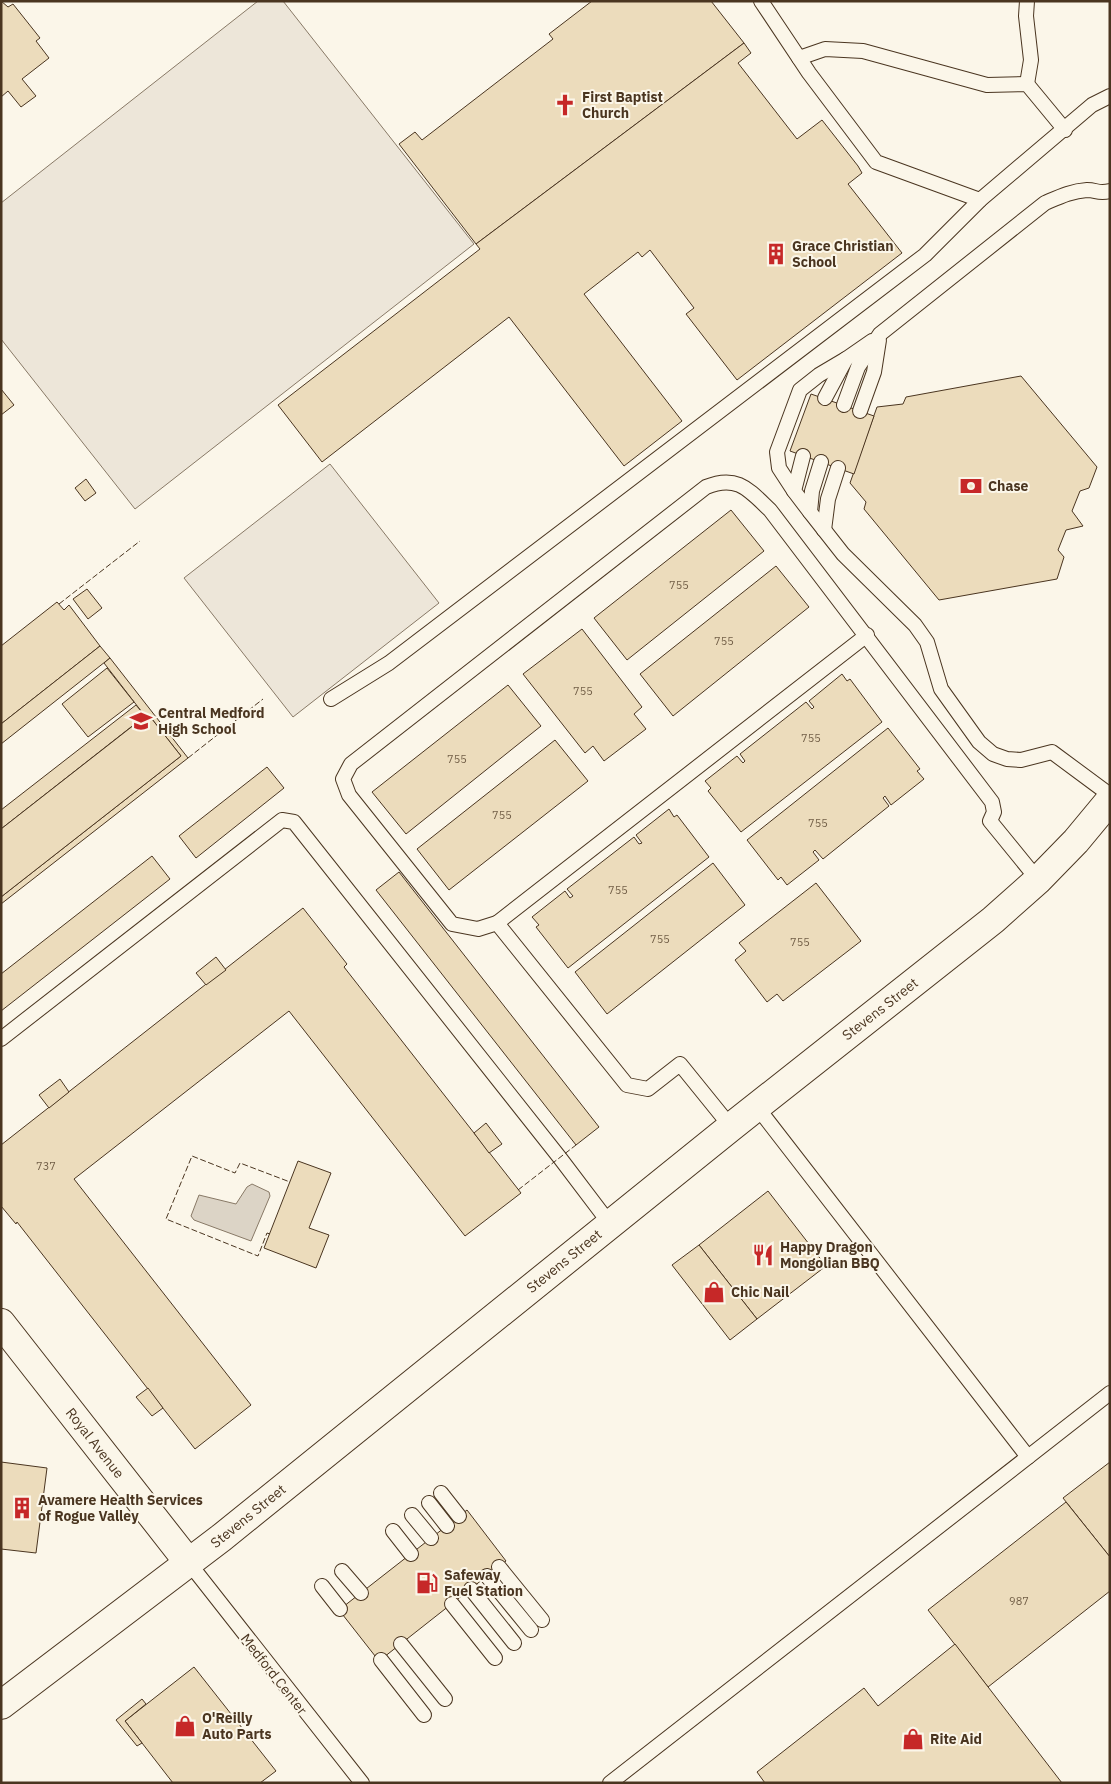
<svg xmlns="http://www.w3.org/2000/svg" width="1111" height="1784" viewBox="0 0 1111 1784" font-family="'IBM Plex Sans',sans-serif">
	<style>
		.green { fill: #ede6d9; stroke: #887966 }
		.water { fill: #dcd4c6; stroke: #887966 }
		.building { fill: #ecdcbc; stroke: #4a3520 }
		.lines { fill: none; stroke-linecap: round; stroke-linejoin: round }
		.service-casing { stroke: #4a3520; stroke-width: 16 }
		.tertiary-casing { stroke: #4a3520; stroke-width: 30 }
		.service { stroke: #fbf6e9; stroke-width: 14 }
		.tertiary { stroke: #fbf6e9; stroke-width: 28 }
		.fence { stroke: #4a3520; stroke-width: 1; stroke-dasharray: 6 2.5; stroke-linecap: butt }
		.labels { text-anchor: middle; stroke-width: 4; stroke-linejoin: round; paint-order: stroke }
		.number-label { font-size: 11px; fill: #725f47 }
		.poi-label { font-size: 14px; font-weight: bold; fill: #4a3520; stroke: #fbf6e9; text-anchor: start }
		.street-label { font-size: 14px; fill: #4a3520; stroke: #fbf6e9 }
	</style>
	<rect width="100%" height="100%" fill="#fbf6e9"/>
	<g class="green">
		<path d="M258 1H283L474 244 135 509 1 339V203Z"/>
		<path d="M330 464 439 603 293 717 184 578Z"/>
	</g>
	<path class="water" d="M252 1184 269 1192 270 1196 251 1241 194 1220 191 1216 199 1195 236 1204 247 1187Z"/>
	<g class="building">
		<path d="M1 1 8 7 13 4 40 38 36 41 49 58 22 79 36 96 21 107 8 91 1 97Z"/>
		<path d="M592 1H711L744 43 476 244 399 144 415 132 422 140 553 39 549 34Z"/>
		<path d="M744 43 751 53 738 63 797 139 822 120 858 166 862 173 848 184 902 253 737 380 686 314 694 308 650 250 642 257 638 252 584 294 682 421 624 466 509 317 322 462 278 405 480 249 476 244Z"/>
		<path d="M1021 376 1097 467 1089 488 1080 491 1072 511 1083 526 1066 530 1058 550 1064 557 1057 579 939 600 864 509 866 502 850 483 877 407 903 404 906 397Z"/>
		<path d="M1 389 14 405 1 415Z"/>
		<path d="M811 394 874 416 854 474 790 451Z"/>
		<path d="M86 479 96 493 85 501 75 488Z"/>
		<path d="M731 510 764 551 627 660 594 618Z"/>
		<path d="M776 566 809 607 673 716 640 674Z"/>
		<path d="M87 589 102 608 88 619 73 599Z"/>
		<path d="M57 602 64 610 69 605 100 646 1 724V646Z"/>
		<path d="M582 629 642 707 634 714 646 729 604 761 593 746 585 753 523 674Z"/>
		<path d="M100 646 110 658 1 744V724Z"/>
		<path d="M110 658 188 758 1 904V897L181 756 148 714 145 716 104 663Z"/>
		<path d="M107 668 134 702 88 737 62 704Z"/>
		<path d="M842 674 847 681 850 679 882 722 741 832 708 791 711 788 705 781 737 756 743 763 745 761 740 754 806 702 812 709 814 707 809 701Z"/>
		<path d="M508 685 541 726 406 834 372 792Z"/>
		<path d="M136 705 145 716 1 829V810Z"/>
		<path d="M148 714 181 756 1 897V829Z"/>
		<path d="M888 728 920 769 917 771 924 779 891 805 885 796 883 798 889 806 823 859 815 850 813 852 819 860 787 885 781 877 778 880 747 840Z"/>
		<path d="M555 740 588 781 449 890 417 849Z"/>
		<path d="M267 767 284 788 196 858 179 836Z"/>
		<path d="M669 809 674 817 677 815 709 857 568 968 536 927 539 925 532 917 565 891 570 898 573 896 567 889 634 837 639 844 642 843 636 835Z"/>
		<path d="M152 856 170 879 1 1011V974Z"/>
		<path d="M713 863 745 905 607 1014 575 972Z"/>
		<path d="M399 872 599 1127 576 1145 376 890Z"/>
		<path d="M816 883 861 941 783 1001 777 994 767 1002 735 960 746 951 739 943Z"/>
		<path d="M303 908 347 964 344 967 521 1193 465 1236 289 1011 74 1179 251 1405 195 1449 17 1222 16 1224 1 1206V1145Z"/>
		<path d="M216 957 226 970 206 985 196 973Z"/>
		<path d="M60 1079 69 1092 49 1108 39 1095Z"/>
		<path d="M486 1123 502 1144 489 1153 474 1133Z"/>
		<path d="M298 1161 331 1173 309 1228 329 1235 316 1268 264 1248Z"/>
		<path d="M768 1191 826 1266 757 1319 699 1245Z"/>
		<path d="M699 1245 757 1319 730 1340 672 1265Z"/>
		<path d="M148 1388 163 1408 152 1416 136 1397Z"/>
		<path d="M1 1462 47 1468 36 1553 1 1549Z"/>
		<path d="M1110 1462V1557L1063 1498Z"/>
		<path d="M1066 1502 1110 1557V1591L988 1687 928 1610Z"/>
		<path d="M467 1510 506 1561 379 1661 339 1610Z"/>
		<path d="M955 1644 1062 1783H765L757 1772 864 1688 878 1706Z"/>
		<path d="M194 1667 276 1771 260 1783H173L125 1721Z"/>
		<path d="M142 1699 146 1704 125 1721 142 1743 137 1746 116 1720Z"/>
	</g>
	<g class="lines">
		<g class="service-casing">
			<g id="service">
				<path d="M761 1 809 73 876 162 980 200 1092 105 1110 96"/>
				<path d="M799 58 825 49 863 51 987 85 1027 84 1065 130"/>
				<path d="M1027 84 1031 60 1026 16 1027 1"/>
				<path d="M825 398 846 359 872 341"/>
				<path d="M844 405 858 367 880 334 1045 203C1059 197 1071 191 1087 190 1097 190 1098 194 1110 191"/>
				<path d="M860 411 874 372 879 340"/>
				<path d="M803 456 794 491 810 512"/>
				<path d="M821 462 812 491 810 512 843 554 915 625 927 642 941 689 979 742 993 754 1007 759 1021 760 1052 752 1110 795"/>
				<path d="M794 491 779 468 777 452 800 390 819 375 846 359"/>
				<path d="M824 530 828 499 838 468"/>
				<path d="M331 699 389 663 925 255 980 200"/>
				<path d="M497 923 478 929 452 924 349 795 343 779 351 764 706 487C737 474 749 490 770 510L992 802 994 812 990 821 1038 880"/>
				<path d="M1 1039 282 820 294 822 560 1158 610 1224"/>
				<path d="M757 1107 1028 1457"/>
				<path d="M731 1127 680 1064 648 1089 627 1085 497 923 867 635"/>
				<path d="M441 1493 459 1516"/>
				<path d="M429 1503 447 1526"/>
				<path d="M412 1515 431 1538"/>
				<path d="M393 1531 411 1554"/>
				<path d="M189 1563 362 1783"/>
				<path d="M499 1567 542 1620"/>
				<path d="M342 1571 361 1593"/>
				<path d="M487 1576 531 1630"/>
				<path d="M322 1586 340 1609"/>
				<path d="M471 1589 514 1643"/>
				<path d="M452 1604 495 1658"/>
				<path d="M401 1644 445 1699"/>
				<path d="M381 1660 424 1715"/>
				<path d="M610 1783 1110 1393"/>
			</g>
		</g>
		<g class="tertiary-casing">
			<g id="tertiary">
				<path d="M1 1323 189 1563"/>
				<path d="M1 1705 221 1538 731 1127 993 920 1038 880 1076 841 1110 800"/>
			</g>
		</g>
		<use href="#service" class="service"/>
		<use href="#tertiary" class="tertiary"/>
		<g class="fence">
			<path d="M59 604 140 541"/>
			<path d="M188 758 263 699"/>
			<path d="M518 1190 576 1145"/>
			<path d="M270 1234 267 1233 258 1256 166 1219 192 1156 235 1173 240 1163 290 1182"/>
		</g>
	</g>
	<defs>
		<g id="church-bare" transform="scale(1.725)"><path d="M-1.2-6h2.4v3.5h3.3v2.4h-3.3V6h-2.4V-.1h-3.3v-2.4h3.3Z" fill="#c62828" stroke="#fbf6e9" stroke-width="2.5" paint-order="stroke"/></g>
		<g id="building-bare" transform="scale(1.725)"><path d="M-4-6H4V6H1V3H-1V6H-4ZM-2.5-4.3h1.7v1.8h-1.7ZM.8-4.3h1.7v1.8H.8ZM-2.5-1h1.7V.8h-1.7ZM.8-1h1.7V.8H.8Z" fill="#c62828" stroke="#fbf6e9" stroke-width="2.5" paint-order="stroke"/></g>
		<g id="bank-bare" transform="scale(1.725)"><path d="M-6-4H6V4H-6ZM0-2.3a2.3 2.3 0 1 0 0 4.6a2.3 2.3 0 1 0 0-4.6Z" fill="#c62828" stroke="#fbf6e9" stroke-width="2.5" paint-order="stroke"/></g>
		<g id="school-bare" transform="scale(1.725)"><path d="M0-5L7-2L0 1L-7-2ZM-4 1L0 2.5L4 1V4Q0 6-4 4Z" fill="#c62828" stroke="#fbf6e9" stroke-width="2.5" paint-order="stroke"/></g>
		<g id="restaurant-bare" transform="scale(1.725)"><path d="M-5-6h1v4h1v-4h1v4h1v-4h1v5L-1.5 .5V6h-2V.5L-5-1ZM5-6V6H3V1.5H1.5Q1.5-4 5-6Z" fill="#c62828" stroke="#fbf6e9" stroke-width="2.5" paint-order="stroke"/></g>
		<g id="shop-bare" transform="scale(1.725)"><path d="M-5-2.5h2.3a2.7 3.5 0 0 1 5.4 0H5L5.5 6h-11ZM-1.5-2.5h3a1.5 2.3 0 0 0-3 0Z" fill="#c62828" stroke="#fbf6e9" stroke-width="2.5" paint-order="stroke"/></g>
		<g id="fuel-bare" transform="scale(1.725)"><path d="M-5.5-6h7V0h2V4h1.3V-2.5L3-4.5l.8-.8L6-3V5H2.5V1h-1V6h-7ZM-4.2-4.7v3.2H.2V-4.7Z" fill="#c62828" stroke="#fbf6e9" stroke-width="2.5" paint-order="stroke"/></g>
	</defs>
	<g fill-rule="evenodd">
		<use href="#church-bare" x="565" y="105"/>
		<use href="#building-bare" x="776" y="254"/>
		<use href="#bank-bare" x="971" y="486"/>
		<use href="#school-bare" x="141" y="721"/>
		<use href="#restaurant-bare" x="763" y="1255"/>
		<use href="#shop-bare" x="714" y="1292"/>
		<use href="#building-bare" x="22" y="1508"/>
		<use href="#fuel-bare" x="427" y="1583"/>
		<use href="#shop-bare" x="185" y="1726"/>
		<use href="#shop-bare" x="913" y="1739"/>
	</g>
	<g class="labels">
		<g class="number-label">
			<text x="679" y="589">755</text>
			<text x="724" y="645">755</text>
			<text x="583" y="695">755</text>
			<text x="811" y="742">755</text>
			<text x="457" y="763">755</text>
			<text x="502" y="819">755</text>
			<text x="818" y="827">755</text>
			<text x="618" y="894">755</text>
			<text x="660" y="943">755</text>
			<text x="800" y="946">755</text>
			<text x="46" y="1170">737</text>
			<text x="1019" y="1605">987</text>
		</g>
		<g class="poi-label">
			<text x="582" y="102">First Baptist<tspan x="582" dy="16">Church</tspan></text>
			<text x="792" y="251">Grace Christian<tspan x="792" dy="16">School</tspan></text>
			<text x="988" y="491">Chase</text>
			<text x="158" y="718">Central Medford<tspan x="158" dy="16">High School</tspan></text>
			<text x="780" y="1252">Happy Dragon<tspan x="780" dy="16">Mongolian BBQ</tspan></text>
			<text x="731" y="1297">Chic Nail</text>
			<text x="38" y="1505">Avamere Health Services<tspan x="38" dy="16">of Rogue Valley</tspan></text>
			<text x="444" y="1580">Safeway<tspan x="444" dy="16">Fuel Station</tspan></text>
			<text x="202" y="1723">O'Reilly<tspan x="202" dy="16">Auto Parts</tspan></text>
			<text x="930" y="1744">Rite Aid</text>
		</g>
		<g class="street-label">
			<text transform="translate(880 1009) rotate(-38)" y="5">Stevens Street</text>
			<text transform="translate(564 1261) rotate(-39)" y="5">Stevens Street</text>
			<text transform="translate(95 1443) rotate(52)" y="5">Royal Avenue</text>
			<text transform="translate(248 1516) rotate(-39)" y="5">Stevens Street</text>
			<text transform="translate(274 1674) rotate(52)" y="5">Medford Center</text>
		</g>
	</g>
	<rect width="1111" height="1784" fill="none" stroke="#4a3520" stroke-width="5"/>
</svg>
